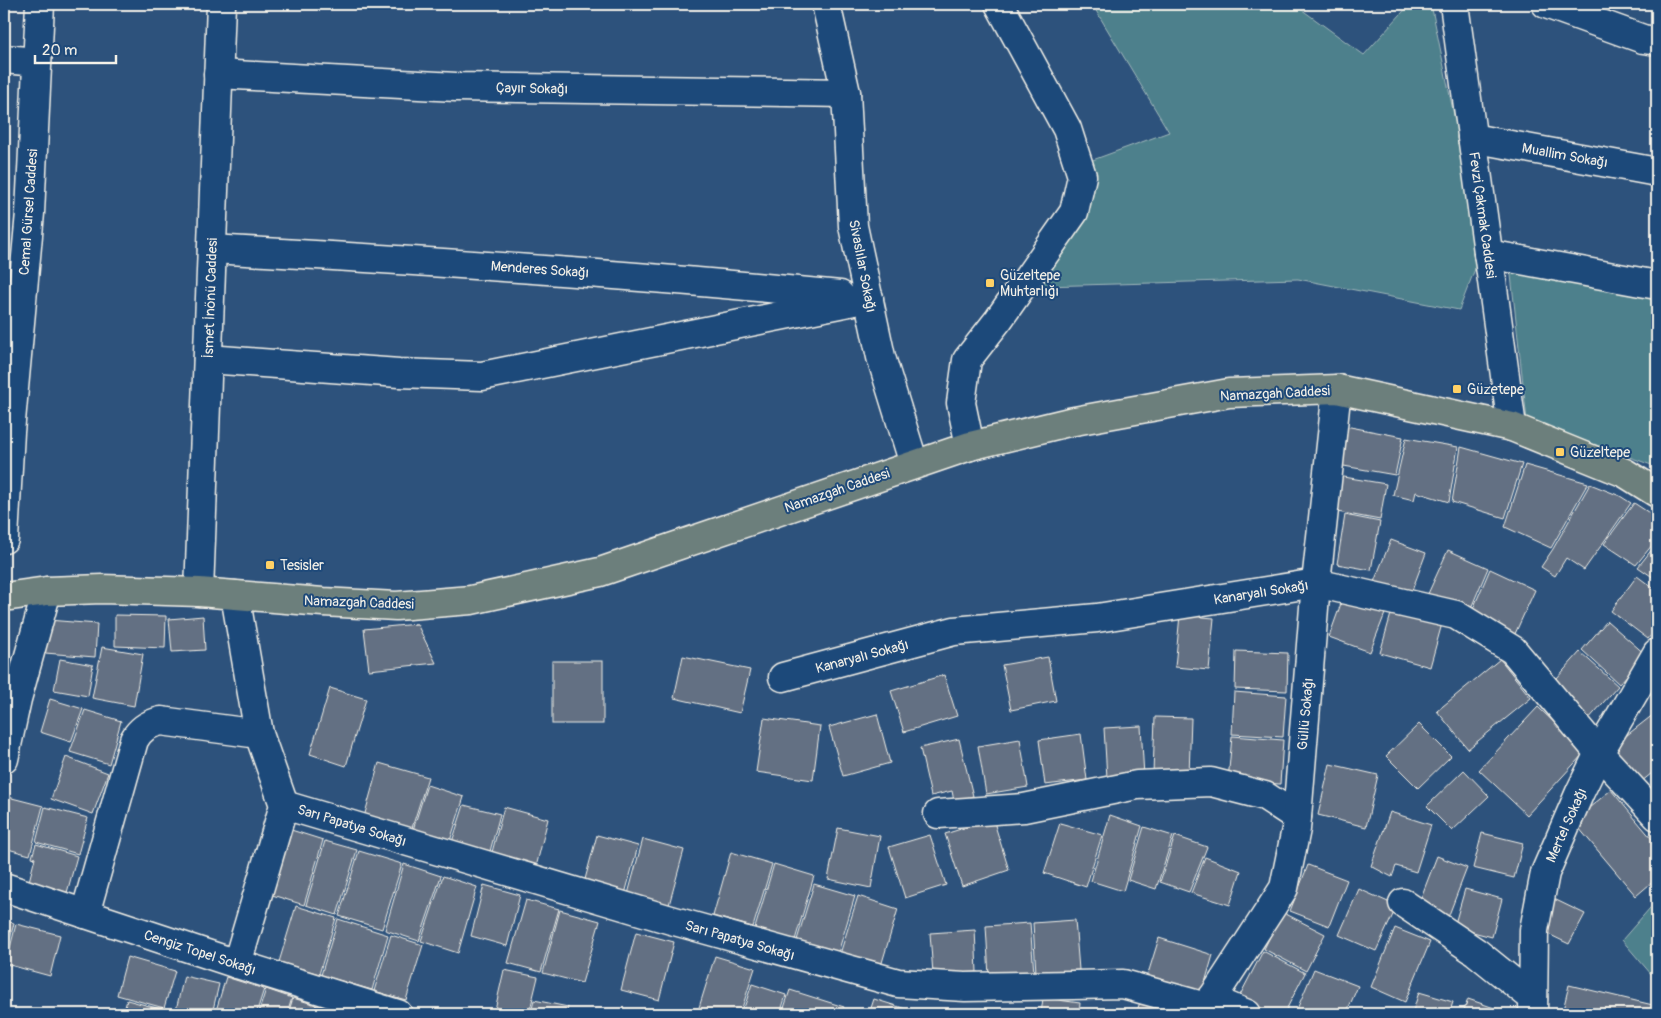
<svg xmlns="http://www.w3.org/2000/svg" width="1661" height="1018" viewBox="0 0 1661 1018" font-family="Pangolin,sans-serif">
	<style>
		.green { fill: #4e808c; stroke: #a1b8ba }
		.building { fill: #637083; stroke: #f4f1e8 }
		.lines { fill: none; stroke-linecap: round; stroke-linejoin: round }
		.minor-casing { stroke: #f4f1e8; stroke-width: 31 }
		.major-casing { stroke: #f4f1e8; stroke-width: 31 }
		.minor { stroke: #1f4a7a; stroke-width: 28 }
		.major { stroke: #6c7f7c; stroke-width: 28 }
		.poi-dot { fill: #ffd166; stroke: #1f4a7a; stroke-width: 2 }
		.labels { text-anchor: middle; stroke-width: 4; stroke-linejoin: round; paint-order: stroke }
		.street-label { font-size: 14px; fill: #f4f1e8; stroke: #1f4a7a }
		.poi-label { font-size: 14px; fill: #f4f1e8; stroke: #1f4a7a; text-anchor: start }
	</style>
	<rect width="100%" height="100%" fill="#2d527c"/>
	<filter id="ink" filterUnits="userSpaceOnUse"><feTurbulence type="fractalNoise" baseFrequency=".02" numOctaves="2"/><feDisplacementMap in="SourceGraphic" scale="10" xChannelSelector="R" yChannelSelector="G"/><feConvolveMatrix kernelMatrix="1 2 1 2 8 2 1 2 1" color-interpolation-filters="sRGB"/></filter>
	<g filter="url(#ink)">
		<g class="green">
			<path d="M1092 4H1294L1364 55 1410 4H1431L1482 251 1459 310 1298 279 1043 286 1090 161 1169 132Z"/>
			<path d="M1509 257 1657 289V467L1527 420Z"/>
			<path d="M1657 900V981L1622 940Z"/>
		</g>
		<g class="building">
			<path d="M1345 426 1403 437 1395 475 1338 465Z"/>
			<path d="M1406 438 1458 447 1449 502 1416 492 1414 500 1393 495Z"/>
			<path d="M1461 447 1522 464 1505 518 1452 502Z"/>
			<path d="M1525 465 1588 483 1551 548 1505 527Z"/>
			<path d="M1338 476 1386 484 1380 520 1332 511Z"/>
			<path d="M1590 484 1620 496 1631 503 1584 570 1566 558 1555 576 1541 567 1553 549Z"/>
			<path d="M1634 503 1657 518V539L1636 565 1604 544Z"/>
			<path d="M1345 515 1380 522 1371 570 1337 564Z"/>
			<path d="M1391 540 1426 553 1410 596 1374 582Z"/>
			<path d="M1657 543V580L1638 567Z"/>
			<path d="M1448 550 1488 568 1468 615 1427 596Z"/>
			<path d="M1490 569 1535 590 1514 636 1470 616Z"/>
			<path d="M1637 576 1657 591V627L1648 639 1611 611Z"/>
			<path d="M1344 595 1386 611 1370 652 1329 637Z"/>
			<path d="M1393 607 1443 620 1430 667 1380 653Z"/>
			<path d="M115 615 166 616 165 648 115 646Z"/>
			<path d="M1180 615 1214 618 1209 670 1175 667Z"/>
			<path d="M203 616 205 650 172 652 169 619Z"/>
			<path d="M48 620 97 624 95 657 45 653Z"/>
			<path d="M1607 621 1646 655 1619 684 1582 650Z"/>
			<path d="M417 624 436 663 369 670 364 629Z"/>
			<path d="M102 647 143 654 134 706 92 698Z"/>
			<path d="M1236 651 1288 653 1287 691 1235 689Z"/>
			<path d="M1580 652 1618 686 1587 721 1549 687Z"/>
			<path d="M683 656 750 670 740 713 674 698Z"/>
			<path d="M1048 657 1056 701 1011 710 1002 665Z"/>
			<path d="M60 659 93 665 88 696 54 690Z"/>
			<path d="M1500 659 1531 698 1468 749 1437 711Z"/>
			<rect x="552" y="661" width="51" height="63"/>
			<path d="M944 675 957 716 904 732 891 691Z"/>
			<path d="M330 688 366 699 346 766 310 754Z"/>
			<path d="M1234 692 1286 696 1283 737 1232 734Z"/>
			<path d="M50 699 83 709 71 742 40 732Z"/>
			<path d="M1538 707 1585 752 1527 815 1479 770Z"/>
			<path d="M85 710 121 721 109 764 70 752Z"/>
			<path d="M877 714 890 763 843 776 829 727Z"/>
			<path d="M1654 714 1657 719V769L1636 786 1608 750Z"/>
			<path d="M1155 717 1191 718 1189 775 1153 774Z"/>
			<path d="M764 718 820 726 813 780 756 772Z"/>
			<path d="M1419 724 1451 756 1418 788 1386 756Z"/>
			<path d="M1141 726 1144 776 1107 778 1104 728Z"/>
			<path d="M1081 734 1087 780 1045 785 1039 740Z"/>
			<path d="M1232 736 1283 740 1280 784 1228 781Z"/>
			<path d="M959 739 973 796 954 801 952 791 931 796 920 748Z"/>
			<path d="M1020 739 1028 787 986 794 978 746Z"/>
			<path d="M66 757 108 773 93 814 51 799Z"/>
			<path d="M379 763 428 777 411 831 364 817Z"/>
			<path d="M1330 764 1378 775 1366 827 1318 815Z"/>
			<path d="M1464 770 1489 796 1452 831 1427 806Z"/>
			<path d="M427 785 464 797 449 844 412 833Z"/>
			<path d="M1611 790 1657 845V878L1636 896 1573 821Z"/>
			<path d="M8 797 43 806 30 855 4 848V812Z"/>
			<path d="M464 805 500 814 489 855 451 845Z"/>
			<path d="M45 807 88 818 78 854 36 842Z"/>
			<path d="M504 807 548 819 536 867 491 856Z"/>
			<path d="M1390 812 1431 825 1416 872 1396 866 1392 877 1371 866Z"/>
			<path d="M1110 815 1142 826 1123 891 1091 881Z"/>
			<path d="M993 819 1009 870 962 886 945 834Z"/>
			<path d="M1060 823 1102 835 1086 887 1044 873Z"/>
			<path d="M1144 827 1173 836 1156 889 1128 880Z"/>
			<path d="M838 828 880 836 871 888 828 879Z"/>
			<path d="M288 829 323 840 304 905 269 894Z"/>
			<path d="M1482 833 1523 843 1514 878 1473 868Z"/>
			<path d="M597 835 638 846 625 894 584 883Z"/>
			<path d="M930 835 946 885 905 898 889 847Z"/>
			<path d="M1175 836 1207 847 1189 892 1160 882Z"/>
			<path d="M643 839 684 850 669 905 628 894Z"/>
			<path d="M325 841 357 850 337 915 306 905Z"/>
			<path d="M36 844 77 856 65 900 27 889 35 858 32 857Z"/>
			<path d="M359 851 402 864 382 929 339 916Z"/>
			<path d="M731 852 772 864 753 927 713 916Z"/>
			<path d="M1437 856 1467 868 1447 920 1417 908Z"/>
			<path d="M1205 857 1241 871 1230 905 1191 893Z"/>
			<path d="M404 864 441 876 419 941 385 930Z"/>
			<path d="M774 864 814 876 795 940 755 928Z"/>
			<path d="M1308 865 1347 880 1329 926 1290 911Z"/>
			<path d="M443 876 477 887 458 953 421 941Z"/>
			<path d="M814 884 855 896 838 953 797 940Z"/>
			<path d="M484 885 520 895 507 946 471 936Z"/>
			<path d="M1359 889 1397 906 1376 951 1339 935Z"/>
			<path d="M1465 889 1502 899 1492 937 1454 927Z"/>
			<path d="M858 896 898 909 881 966 840 954Z"/>
			<path d="M1554 899 1585 914 1569 944 1538 929Z"/>
			<path d="M526 900 559 909 541 972 508 963Z"/>
			<path d="M296 906 336 918 319 974 279 962Z"/>
			<path d="M560 910 600 921 582 983 543 973Z"/>
			<path d="M1282 912 1325 934 1306 971 1264 949Z"/>
			<path d="M338 919 388 935 372 990 321 975Z"/>
			<path d="M1075 920 1079 970 1036 973 1033 923Z"/>
			<path d="M4 921 14 923 4 963Z"/>
			<path d="M1030 923 1034 973 989 976 986 926Z"/>
			<path d="M16 924 60 935 50 976 6 964Z"/>
			<path d="M1395 928 1430 942 1405 1002 1371 987Z"/>
			<path d="M975 930 977 972 933 974 930 933Z"/>
			<path d="M636 932 674 942 659 1000 621 990Z"/>
			<path d="M391 935 423 945 406 1000 374 991Z"/>
			<path d="M1159 938 1213 955 1202 993 1147 977Z"/>
			<path d="M1263 951 1305 973 1284 1014H1268L1238 999Z"/>
			<path d="M715 956 755 968 740 1014H697Z"/>
			<path d="M127 957 175 971 164 1008 117 995Z"/>
			<path d="M1314 969 1358 986 1346 1014H1295Z"/>
			<path d="M504 970 538 977 529 1014H494Z"/>
			<path d="M184 976 219 984 212 1014H175Z"/>
			<path d="M226 977 264 989 256 1014H215Z"/>
			<path d="M752 984 786 995 780 1014H742Z"/>
			<path d="M1569 985 1657 1006V1014H1562Z"/>
			<path d="M266 989 292 998 287 1014H258Z"/>
			<path d="M790 990 844 1007 842 1014H782Z"/>
			<path d="M1419 992 1453 1002 1449 1014H1412Z"/>
			<path d="M293 998 316 1005 313 1014H288Z"/>
			<path d="M1043 998 1080 1003 1079 1014H1041Z"/>
			<path d="M874 999 909 1010 907 1014H869Z"/>
			<path d="M1468 999 1506 1012V1014H1460V1012L1463 1013Z"/>
			<path d="M127 1000 164 1010 163 1014H123Z"/>
			<path d="M534 1000 568 1007 566 1014H531Z"/>
			<path d="M1140 1002 1179 1010 1177 1014H1136Z"/>
			<path d="M317 1005 344 1013V1014H314Z"/>
			<rect x="961" y="1013" width="60" height="1"/>
		</g>
		<g class="lines">
			<g class="minor-casing">
				<g id="minor">
					<path d="M826 4 846 93 853 226 881 357 914 464"/>
					<path d="M1454 4 1512 427"/>
					<path d="M1546 4 1643 39 1657 41"/>
					<path d="M4 59 37 62"/>
					<path d="M218 74 456 87 846 93"/>
					<path d="M1472 138 1657 172"/>
					<path d="M212 249C421 261 631 274 840 295"/>
					<path d="M1488 254 1657 285"/>
					<path d="M208 359 399 373 482 376 869 298"/>
					<path d="M970 446 961 403 967 360 999 319 1074 212 1082 176 1067 129 999 4"/>
					<path d="M4 539 10 432 30 213 40 4"/>
					<path d="M199 592 221 4"/>
					<path d="M235 595 259 734 284 805 237 964"/>
					<path d="M783 677 954 631 1097 618 1316 583 1456 615 1513 650 1599 753 1657 816"/>
					<path d="M4 759 17 699 47 591"/>
					<path d="M284 805 671 920 898 983 965 987 1123 984 1206 1007"/>
					<path d="M938 814 1024 808 1137 785 1211 782 1265 796 1297 817"/>
					<path d="M4 887 237 964 398 1014"/>
					<path d="M1403 903 1476 952 1533 998"/>
					<path d="M85 914 134 740C140 729 148 724 161 721L259 734"/>
					<path d="M1211 999 1247 1014"/>
					<path d="M1202 1014 1284 888 1296 829 1316 583 1337 389"/>
					<path d="M1533 1014 1534 930 1545 873 1580 792 1599 753 1657 653"/>
				</g>
			</g>
			<g class="major-casing">
				<path id="major" d="M4 597 47 591 102 589 199 592 323 602 396 606 471 600 600 572 970 446 1069 422 1229 393 1337 389 1512 427 1625 473 1657 493"/>
			</g>
			<use href="#minor" class="minor"/>
			<use href="#major" class="major"/>
		</g>
	</g>
	<g class="poi-dot">
		<rect x="985" y="278" width="10" height="10" rx="2.5"/>
		<rect x="1452" y="384" width="10" height="10" rx="2.5"/>
		<rect x="1555" y="447" width="10" height="10" rx="2.5"/>
		<rect x="265" y="560" width="10" height="10" rx="2.5"/>
	</g>
	<g class="labels">
		<g class="street-label">
			<text transform="translate(532 88) rotate(1)" y="5">Çayır Sokağı</text>
			<text transform="translate(1565 155) rotate(10)" y="5">Muallim Sokağı</text>
			<text transform="translate(28 212) rotate(-86)" y="5">Cemal Gürsel Caddesi</text>
			<text transform="translate(1483 215) rotate(82)" y="5">Fevzi Çakmak Caddesi</text>
			<text transform="translate(863 266) rotate(79)" y="5">Sivaslılar Sokağı</text>
			<text transform="translate(540 269) rotate(4)" y="5">Menderes Sokağı</text>
			<text transform="translate(210 298) rotate(-88)" y="5">İsmet İnönü Caddesi</text>
			<text transform="translate(1275 393) rotate(-3)" y="5">Namazgah Caddesi</text>
			<text transform="translate(837 490) rotate(-19)" y="5">Namazgah Caddesi</text>
			<text transform="translate(1261 592) rotate(-9)" y="5">Kanaryalı Sokağı</text>
			<text transform="translate(359 602) rotate(2)" y="5">Namazgah Caddesi</text>
			<text transform="translate(862 656) rotate(-15)" y="5">Kanaryalı Sokağı</text>
			<text transform="translate(1305 714) rotate(-85)" y="5">Güllü Sokağı</text>
			<text transform="translate(352 825) rotate(17)" y="5">Sarı Papatya Sokağı</text>
			<text transform="translate(1566 825) rotate(-66)" y="5">Mertel Sokağı</text>
			<text transform="translate(740 940) rotate(16)" y="5">Sarı Papatya Sokağı</text>
			<text transform="translate(200 952) rotate(18)" y="5">Cengiz Topel Sokağı</text>
		</g>
		<g class="poi-label">
			<text x="1000" y="280">Güzeltepe<tspan x="1000" dy="16">Muhtarlığı</tspan></text>
			<text x="1467" y="394">Güzetepe</text>
			<text x="1570" y="457">Güzeltepe</text>
			<text x="280" y="570">Tesisler</text>
		</g>
	</g>
	<rect width="1661" height="1018" fill="none" stroke="#1f4a7a" stroke-width="20"/>
	<rect x="10" y="10" width="1641" height="998" fill="none" stroke="#f4f1e8" stroke-width="2" filter="url(#ink)"/>
	<path d="M35 55v8h81v-8" fill="none" stroke="#f4f1e8" stroke-width="2.5"/>
	<text x="42" y="55" font-size="15" fill="#f4f1e8" stroke="#1f4a7a" stroke-width="4" paint-order="stroke">20 m</text>
</svg>
